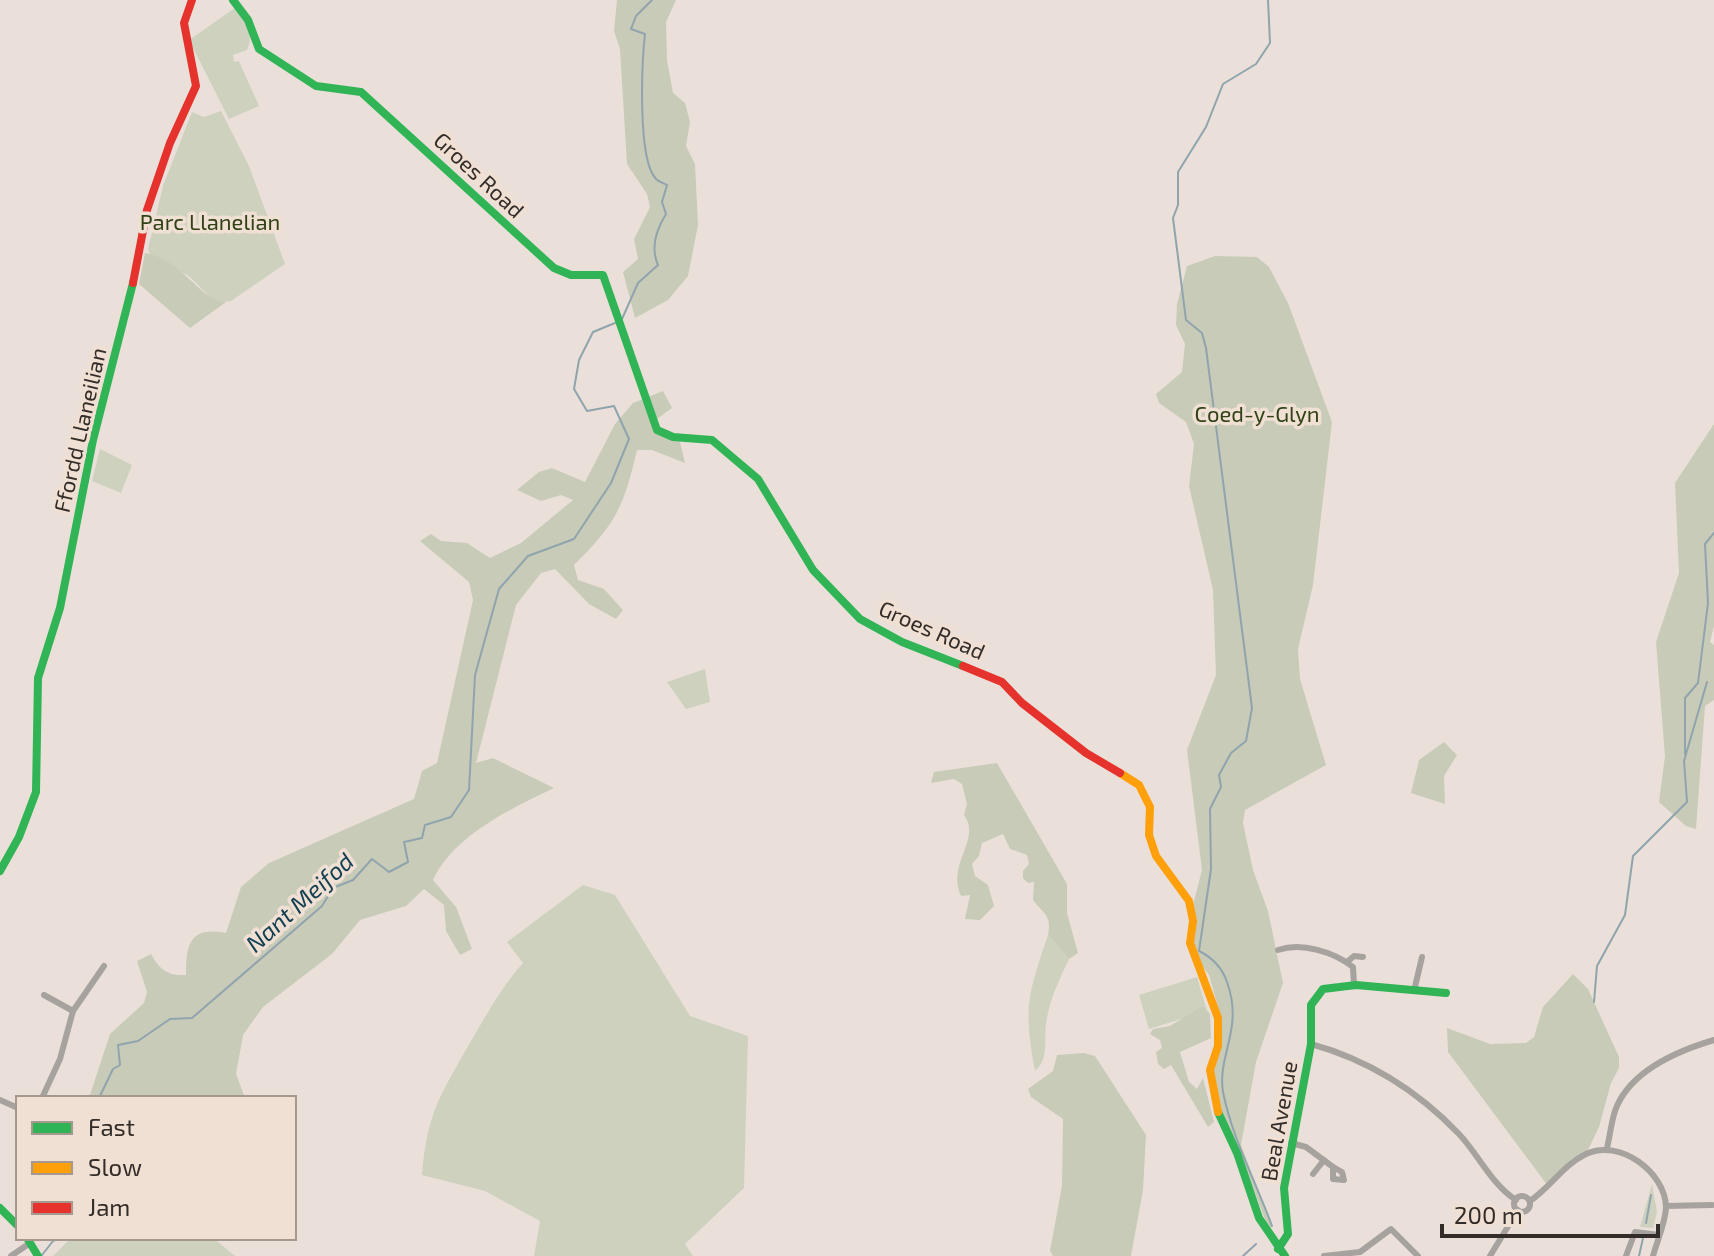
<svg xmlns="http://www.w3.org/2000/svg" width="1714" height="1256" viewBox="0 0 1714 1256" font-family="'Exo 2',sans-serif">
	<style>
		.green { fill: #cdd1be }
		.forest { fill: #c8cbb8 }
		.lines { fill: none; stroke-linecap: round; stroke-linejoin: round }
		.stream { stroke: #90a4ad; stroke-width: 2 }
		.street { stroke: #a6a29e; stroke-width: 6 }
		.fast { stroke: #30b455; stroke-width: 8 }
		.slow { stroke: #ff9f0a; stroke-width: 8 }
		.jam { stroke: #e5322d; stroke-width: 8 }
		.labels { text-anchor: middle; stroke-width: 7; stroke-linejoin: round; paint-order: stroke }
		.street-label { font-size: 22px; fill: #332d29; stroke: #f0dfd3 }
		.park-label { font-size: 22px; fill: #304215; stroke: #f0dfd3 }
		.water-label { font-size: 24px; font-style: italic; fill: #123f52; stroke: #f0dfd3 }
	</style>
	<rect width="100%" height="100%" fill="#eae0d9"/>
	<g class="green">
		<path d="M235 8C245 21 255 33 247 50L233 55 234 62 239 61 259 106 229 119 189 40Z"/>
		<path d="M221 111 249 166 285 264 231 301 216 303 190 277 150 254 148 249 163 186 192 112 204 117Z"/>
		<path d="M100 449 132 465 121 493 92 481Z"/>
		<path d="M705 669 710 702 686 709 667 682Z"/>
		<path d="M583 885 615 895 690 1016 748 1036 744 1188 685 1244 693 1256H534L540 1221 485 1191 422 1175C427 1112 441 1094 471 1041 487 1014 502 986 523 963L507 942Z"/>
		<path d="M1048 935 1069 959C1059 980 1049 1001 1046 1024 1044 1040 1049 1060 1035 1071 1023 1007 1028 995 1048 935Z"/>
		<path d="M1197 977 1207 1011 1149 1029 1139 995Z"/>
		<path d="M1652 1184 1657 1212 1653 1228 1640 1227Z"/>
		<path d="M71 1238H213L235 1256H53Z"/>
	</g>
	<g class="forest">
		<path d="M617 0H676L666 22 667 60 673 93 685 103 690 122 686 146 695 164 698 225 688 276 668 300 635 318 623 272 638 259 634 239 650 207 647 194 627 164 620 49 614 31Z"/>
		<path d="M145 253C181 258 202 303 226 302L190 328 139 284Z"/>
		<path d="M1215 256 1257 257 1269 267 1288 303 1332 422 1313 585 1298 649 1300 679 1326 765 1245 810 1243 823 1253 870 1268 911 1283 983 1256 1062 1241 1145 1272 1226 1269 1230 1240 1153 1223 1121 1213 1071 1221 1018 1209 975 1199 962 1193 944 1194 901 1202 870 1187 750 1216 675 1213 590 1189 486 1194 444 1186 422 1159 403 1156 394 1182 372 1185 344 1176 325 1177 304 1187 266Z"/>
		<path d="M663 391 672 408 654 421 657 430 679 438 685 463 652 450H637C624 506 616 524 574 565L578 580 604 589 623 610 616 619 589 604 555 569 541 573 516 605 476 763 493 758 554 788C512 808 453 836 433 880L456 907 472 949 460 955 446 931 444 905 424 889 406 906 360 920 332 954 263 1007 243 1035 236 1074 245 1098H89L110 1034 144 1003 147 992 137 961 151 954C160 970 168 976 186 975 186 944 190 926 226 933L241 887 269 863 414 799 422 771 437 763 473 600 469 582 420 541 431 534 441 541 467 543 490 558 521 543 573 500 561 495 541 501 517 490 539 472 552 468 585 482 615 424 633 403Z"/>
		<path d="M1714 424V626L1710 642 1714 645V700L1705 706 1696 829 1686 826 1659 802 1665 756 1656 642 1679 573 1675 483Z"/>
		<path d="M1444 742 1457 755 1444 776 1445 804 1411 793 1419 760Z"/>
		<path d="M997 763 1067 884V913L1078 953 1069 959 1048 935C1052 914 1043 914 1033 900L1034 882 1028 883 1023 878V871L1029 864 1027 855 1010 849 1003 834 982 843 979 856 972 864 975 876 988 885 994 906 980 920 965 919 970 895 961 896C946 864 982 839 964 815L967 804 962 784 954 779 931 783 934 772Z"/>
		<path d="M1573 974 1588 989 1619 1057V1068L1611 1083 1599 1127 1586 1154 1548 1186 1448 1052 1447 1028 1490 1044 1526 1043 1534 1037 1543 1007Z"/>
		<path d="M1203 1006 1210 1014 1211 1038 1180 1052 1189 1082 1197 1089 1203 1078 1214 1122 1208 1127 1171 1065 1164 1069 1158 1064 1156 1052 1162 1048 1160 1040 1150 1034 1153 1029 1170 1026Z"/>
		<path d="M1084 1053 1095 1056 1146 1135 1143 1190 1131 1256H1053L1050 1251 1062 1186 1063 1119 1031 1097 1028 1089 1053 1071 1057 1055Z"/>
	</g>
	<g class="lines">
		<g class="stream">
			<path d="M1268 0 1270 43 1256 64 1223 84 1206 127 1178 172V205L1173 218 1186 320 1202 333 1206 348 1252 708 1246 741 1231 753 1219 775 1221 787 1210 809 1211 869 1199 951C1213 958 1222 967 1227 982 1244 1029 1217 1055 1223 1092 1232 1138 1256 1182 1272 1226"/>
			<path d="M622 319 638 283 658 265C650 247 656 230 666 214L662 202 667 185C663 183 659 182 656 179 637 159 642 61 645 34L631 29 636 16 652 0"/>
			<path d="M1685 754V698L1698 683 1708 603 1705 544 1714 533"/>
			<path d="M1594 1002 1597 966 1625 915 1633 856 1687 802 1684 761 1707 682"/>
			<path d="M99 1098 113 1069 120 1065 118 1045 138 1041 170 1019 192 1018 322 906 333 888 353 880 372 859 389 872 408 862 404 842 422 838 425 825 451 817 469 790 475 675 499 589 528 556 574 539 611 483 629 439 614 406 587 411 574 389 579 360 593 332 615 323"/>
			<path d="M1646 1223 1651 1195"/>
			<path d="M42 1255 53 1241 60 1238"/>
			<path d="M1243 1256 1256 1244"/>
			<path d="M1639 1256 1643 1238"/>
		</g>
		<g class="street">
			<path d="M1278 950C1302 942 1334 952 1353 967L1354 985"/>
			<path d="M1347 962 1354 956 1363 957"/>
			<path d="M1414 991 1422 957"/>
			<path d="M44 995 73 1011"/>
			<path d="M1311 1044C1369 1060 1417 1090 1459 1134 1478 1154 1492 1185 1516 1200"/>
			<path d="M42 1098 60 1059 73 1011 104 966"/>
			<path d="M0 1100 18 1108"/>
			<path d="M1291 1143 1306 1147 1333 1167"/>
			<path d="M1607 1148C1610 1136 1611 1123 1615 1111 1629 1071 1677 1051 1714 1040"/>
			<path d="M1333 1167 1342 1172 1344 1180 1333 1179Z"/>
			<path d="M1313 1174 1324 1160"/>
			<circle cx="1522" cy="1204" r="8"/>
			<path d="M1530 1201C1551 1187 1563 1165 1586 1154 1619 1138 1666 1172 1666 1208 1665 1224 1657 1241 1653 1256"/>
			<path d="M1666 1206 1712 1205"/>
			<path d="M11 1256 30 1243"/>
			<path d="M1324 1256 1360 1252 1391 1229 1418 1256"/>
			<path d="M1490 1256 1518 1210"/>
			<path d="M1626 1256 1635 1232 1659 1235"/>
		</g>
		<g class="fast">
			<path d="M233 0 248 20 259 49 316 86 361 92 554 268 571 275H603L657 430 673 437 712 440 758 479 813 570 860 619 902 642 963 666"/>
			<path d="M0 871 19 837 36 792 38 678 60 608 93 440 133 283"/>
			<path d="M1218 1112 1237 1153 1259 1218 1285 1256"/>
			<path d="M0 1208 18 1226"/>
			<path d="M27 1238 38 1256"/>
			<path d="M1278 1249 1288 1234 1284 1188 1311 1044V1005L1323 989 1356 985 1446 993"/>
		</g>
		<path class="slow" d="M1120 773 1139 785 1150 807 1149 835 1156 856 1189 901 1193 921 1190 943 1218 1018V1046L1210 1070 1218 1112"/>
		<g class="jam">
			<path d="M133 283 147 210 170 143 196 86 184 23 192 0"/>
			<path d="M963 666 1002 682 1022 703 1086 753 1120 773"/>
		</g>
	</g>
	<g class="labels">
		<g class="street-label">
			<text transform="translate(479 175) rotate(43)" y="8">Groes Road</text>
			<text transform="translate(80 430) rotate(-77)" y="8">Ffordd Llaneilian</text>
			<text transform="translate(932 630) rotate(24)" y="8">Groes Road</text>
			<text transform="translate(1279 1121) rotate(-80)" y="8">Beal Avenue</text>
		</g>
		<g class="park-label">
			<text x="210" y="230">Parc Llanelian</text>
			<text x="1257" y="422">Coed-y-Glyn</text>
		</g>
		<g class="water-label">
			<text transform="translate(300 903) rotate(-42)" y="8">Nant Meifod</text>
		</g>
	</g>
	<rect x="16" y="1096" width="280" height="144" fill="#f0dfd3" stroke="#a4988f" stroke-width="2"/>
	<rect x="32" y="1122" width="40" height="12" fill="#30b455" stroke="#a4988f" stroke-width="2"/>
	<text x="88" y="1136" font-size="24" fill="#332d29">Fast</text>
	<rect x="32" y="1162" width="40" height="12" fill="#ff9f0a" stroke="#a4988f" stroke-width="2"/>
	<text x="88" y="1176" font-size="24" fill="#332d29">Slow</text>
	<rect x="32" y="1202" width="40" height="12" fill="#e5322d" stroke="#a4988f" stroke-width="2"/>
	<text x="88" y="1216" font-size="24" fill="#332d29">Jam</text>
	<path d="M1442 1224v12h216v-12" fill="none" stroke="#332d29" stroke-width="4"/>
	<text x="1454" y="1224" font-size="24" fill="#332d29" stroke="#f0dfd3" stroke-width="6" paint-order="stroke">200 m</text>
</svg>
